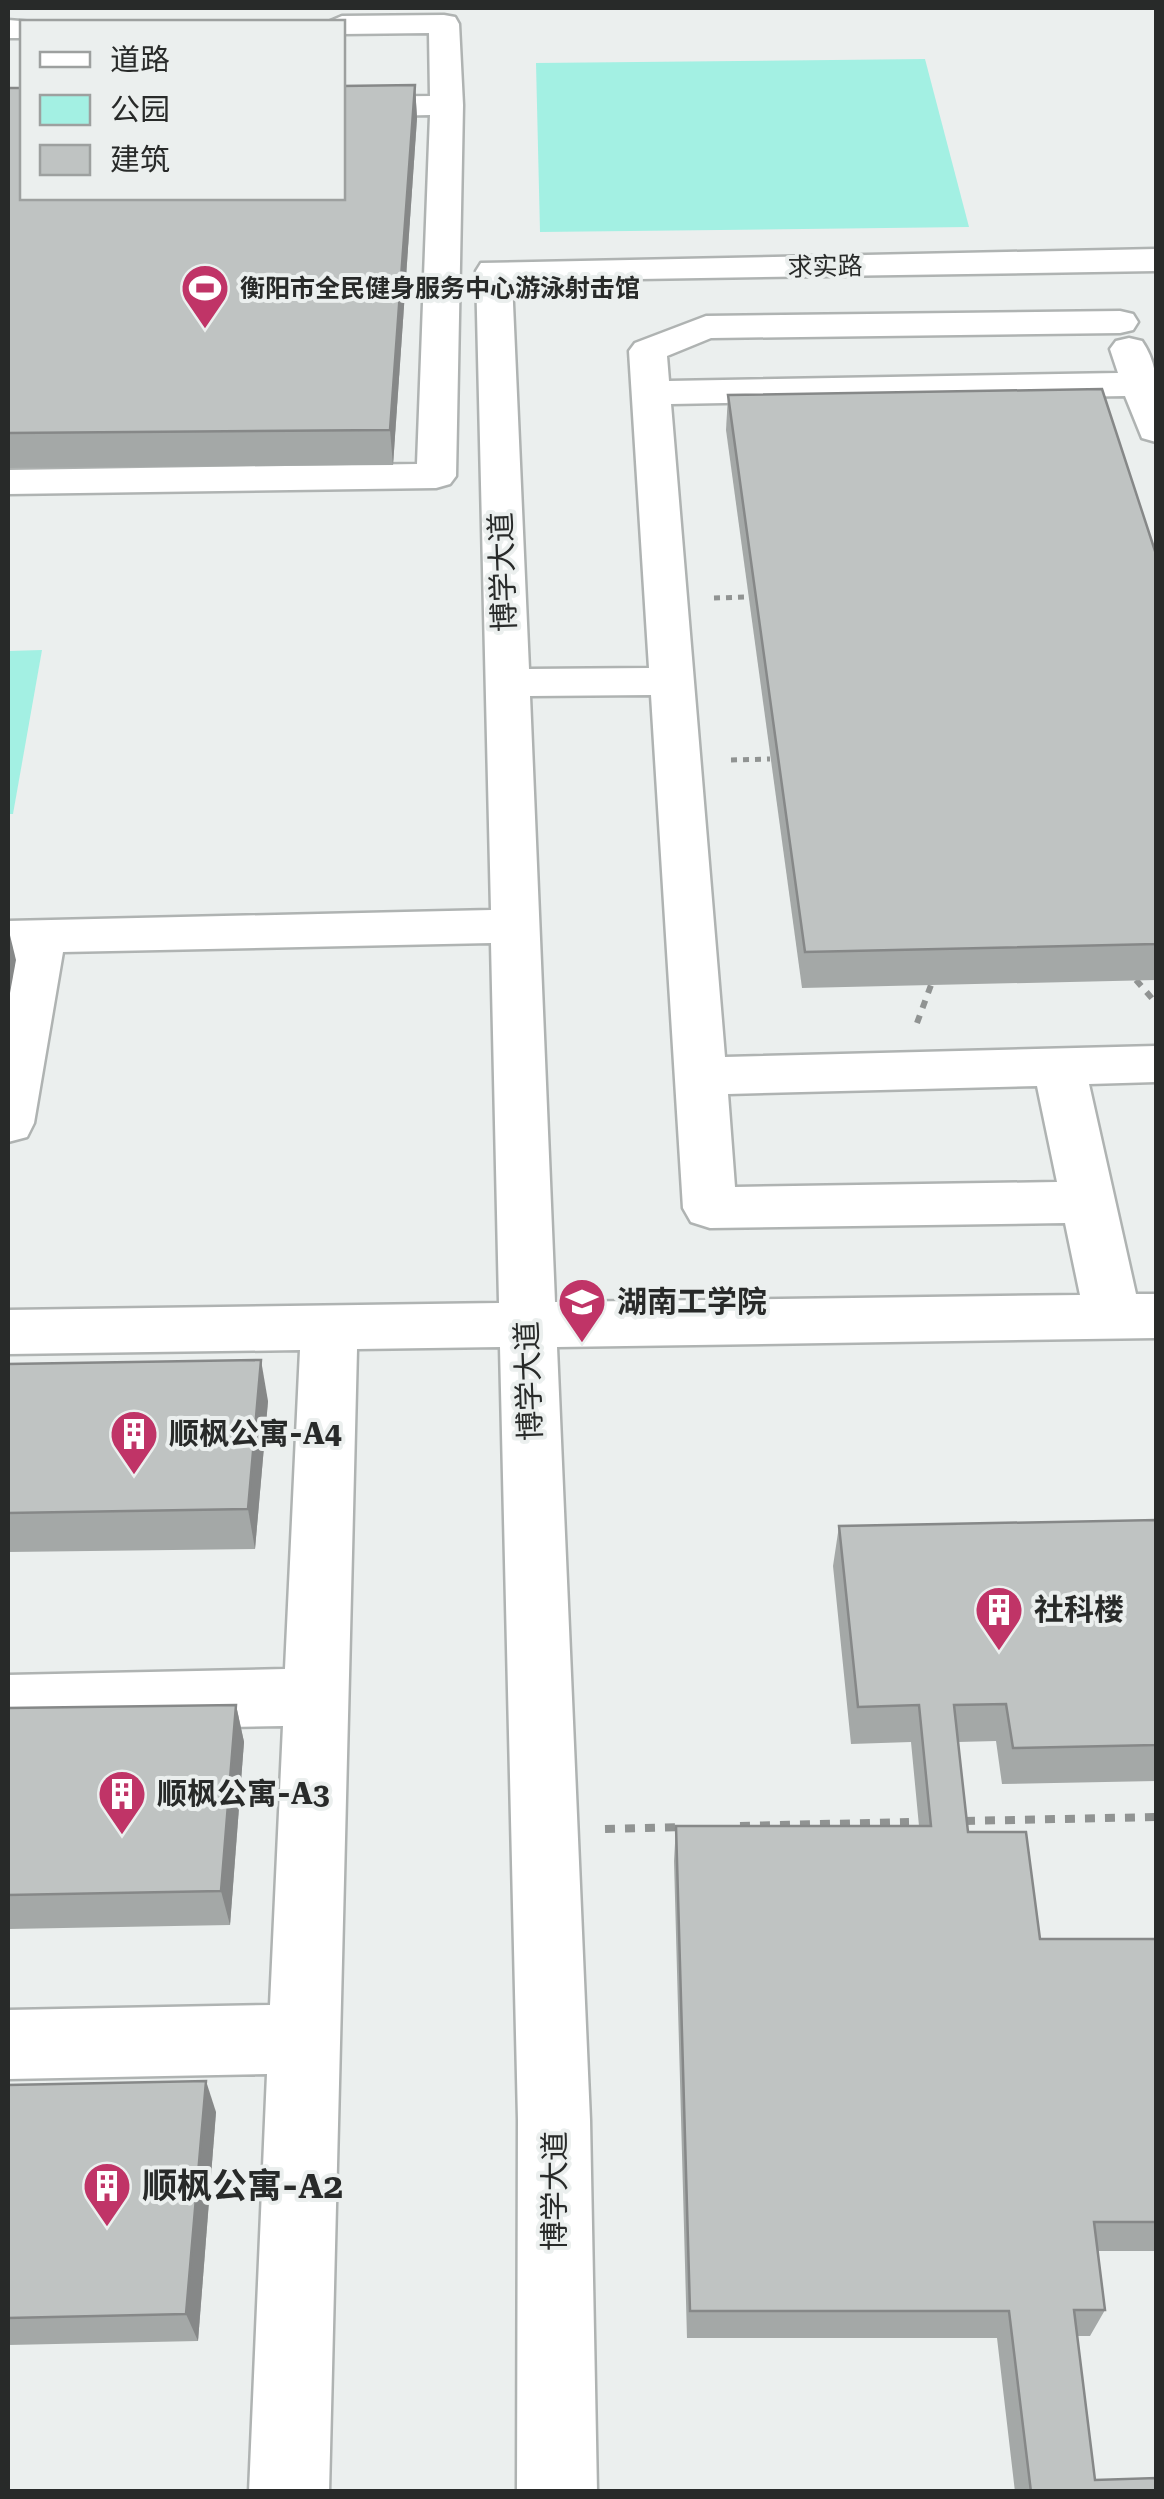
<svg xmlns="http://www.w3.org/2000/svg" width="1164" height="2499" viewBox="0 0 1164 2499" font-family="'Roboto Serif','Noto Sans SC',serif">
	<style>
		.green { fill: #a3f0e3 }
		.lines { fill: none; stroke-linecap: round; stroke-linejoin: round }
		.minor-casing { stroke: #afb3b2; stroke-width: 5 }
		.path-far2 { stroke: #909392; stroke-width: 5; stroke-dasharray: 6 6; stroke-linecap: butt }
		.path-far1 { stroke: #909392; stroke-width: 6; stroke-dasharray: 8 8; stroke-linecap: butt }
		.path { stroke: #909392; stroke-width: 8; stroke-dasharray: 10 10; stroke-linecap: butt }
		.minor { fill: #fff; fill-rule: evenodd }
		.wall { fill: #a4a8a7 }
		.shaded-wall { fill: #868888 }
		.building { fill: #bfc3c2; stroke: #868888; stroke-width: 2.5 }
		.labels { text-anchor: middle; stroke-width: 8; stroke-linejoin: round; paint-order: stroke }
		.far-street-label { font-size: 25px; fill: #282a29; stroke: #ebefee }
		.far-poi-label { font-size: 25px; font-weight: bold; fill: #282a29; stroke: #ebefee; text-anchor: start }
		.street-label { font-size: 30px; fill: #282a29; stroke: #ebefee }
		.poi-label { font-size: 30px; font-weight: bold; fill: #282a29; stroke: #ebefee; text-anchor: start }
		.near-poi-label { font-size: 35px; font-weight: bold; fill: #282a29; stroke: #ebefee; text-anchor: start }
	</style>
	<rect width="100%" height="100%" fill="#ebefee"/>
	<g class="green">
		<path d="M925 59 969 227 540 232 536 63Z"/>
		<path d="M42 650 13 814H8V651Z"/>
	</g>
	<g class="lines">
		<g class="minor-casing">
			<g id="minor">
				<path d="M444 15 455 17 459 24 463 105 456 476 450 484 436 488 8 494V470L417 464 430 115 342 117V97L430 96 429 33 342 34V22H328L342 16Z"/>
				<path d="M8 20 33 22H22V38H8Z"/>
				<path d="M1156 249V271L512 281 529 669 649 668 629 351 635 343 706 316 1120 311 1133 314 1138 322 1133 330 1120 333 711 338 667 356 669 381 1118 373 1110 349 1116 341 1129 338 1142 341C1162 369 1158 409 1156 442L1142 438 1125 396 671 404 725 1057 1156 1046V1082L1089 1084 1136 1294H1156V1338L557 1347 590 2120 597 2492H517L518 2120 500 1347 357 1349 329 2492H249L267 2074 8 2079V2010L270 2005 283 1726 8 1731V1675L285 1669 300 1350 8 1354V1310L499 1303 491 943 63 952 34 1123 27 1137 8 1142V985L13 954 8 953V921L491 910 476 271 481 263ZM651 695 683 1208 691 1222 710 1228 1065 1223 1080 1295 555 1302 530 696ZM1037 1086 1057 1182 735 1187 728 1094Z"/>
			</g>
		</g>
		<g class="path-far2">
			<path d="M714 598 748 597"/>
			<path d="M731 760 770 759"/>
		</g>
		<g class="path-far1">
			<path d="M1136 980 1156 1003"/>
			<path d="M917 1023 931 985"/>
		</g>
		<g class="path">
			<path d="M965 1821 1156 1817"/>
			<path d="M740 1826 909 1822"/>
			<path d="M605 1829 683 1827"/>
		</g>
		<use href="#minor" class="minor"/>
	</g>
	<g class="wall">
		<path d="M415 85 417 118 393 465 8 468V88Z"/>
		<path d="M728 395 1156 554V980L802 988 726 430Z"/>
		<path d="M8 1364 268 1401 255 1549 8 1552Z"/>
		<path d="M1156 1520V1781L1002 1784 996 1741 958 1742 968 1832 1040 1939H1156V2251H1097L1105 2310 1090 2336H1077L1095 2480 1156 2492H1015L997 2338H687L674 1861 676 1826H919L911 1742 851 1744 833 1566 839 1526Z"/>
		<path d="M236 1705 244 1742 230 1925 8 1929V1708Z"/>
		<path d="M8 2085 216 2112 198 2341 8 2345Z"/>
	</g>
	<g class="shaded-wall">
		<path d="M415 85 417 118 393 465 390 430Z"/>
		<path d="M8 927 16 960 8 1004Z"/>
		<path d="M261 1360 268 1401 255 1549 248 1509Z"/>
		<path d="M236 1705 244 1742 230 1925 221 1891Z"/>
		<path d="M206 2081 216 2112 198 2341 186 2314Z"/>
	</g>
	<g class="building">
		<path d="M415 85 390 430 8 433V88H22V198H342V86Z"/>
		<path d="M1102 389 1156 554V944L805 952 728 395Z"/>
		<path d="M261 1360 248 1509 8 1513V1364Z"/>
		<path d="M1156 1520V1745L1013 1748 1006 1704 954 1705 968 1832H1026L1040 1939H1156V2222H1094L1105 2310H1074L1095 2480 1156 2478V2492H1031L1009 2311H690L676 1826H931L919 1705 858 1707 839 1526Z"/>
		<path d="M236 1705 221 1891 8 1895V1708Z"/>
		<path d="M206 2081 186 2314 8 2318V2085Z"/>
	</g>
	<defs>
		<g id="stadium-pin" transform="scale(2.5)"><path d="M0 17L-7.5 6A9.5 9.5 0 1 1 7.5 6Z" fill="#c03467" stroke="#ebefee"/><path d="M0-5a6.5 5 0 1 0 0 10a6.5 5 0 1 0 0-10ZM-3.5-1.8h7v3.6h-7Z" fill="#fff"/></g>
		<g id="university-pin" transform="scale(2.5)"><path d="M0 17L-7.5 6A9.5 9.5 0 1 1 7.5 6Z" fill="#c03467" stroke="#ebefee"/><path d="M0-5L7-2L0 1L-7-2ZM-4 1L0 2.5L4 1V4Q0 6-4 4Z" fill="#fff"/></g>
		<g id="building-pin" transform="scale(2.5)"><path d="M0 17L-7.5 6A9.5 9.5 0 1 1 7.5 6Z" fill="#c03467" stroke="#ebefee"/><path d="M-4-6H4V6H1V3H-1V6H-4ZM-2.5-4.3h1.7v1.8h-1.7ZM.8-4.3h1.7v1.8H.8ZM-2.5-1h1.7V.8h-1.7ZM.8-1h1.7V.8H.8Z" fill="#fff"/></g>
	</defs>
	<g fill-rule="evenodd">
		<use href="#stadium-pin" x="205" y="288"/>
		<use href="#university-pin" x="582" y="1302"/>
		<use href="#building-pin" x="134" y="1434"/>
		<use href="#building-pin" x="999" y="1610"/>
		<use href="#building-pin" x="122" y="1794"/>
		<use href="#building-pin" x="107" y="2186"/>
	</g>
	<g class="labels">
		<g class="far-street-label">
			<text transform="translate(825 266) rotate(-1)" y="9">求实路</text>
		</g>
		<g class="far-poi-label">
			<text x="240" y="297">衡阳市全民健身服务中心游泳射击馆</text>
		</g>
		<g class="street-label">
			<text transform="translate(503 572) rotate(-92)" y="10">博学大道</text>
			<text transform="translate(529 1381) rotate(-92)" y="10">博学大道</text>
			<text transform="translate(555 2191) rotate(-90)" y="10">博学大道</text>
		</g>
		<g class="poi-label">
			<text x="617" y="1312">湖南工学院</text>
			<text x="169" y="1444">顺枫公寓-A4</text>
			<text x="1034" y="1620">社科楼</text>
			<text x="157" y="1804">顺枫公寓-A3</text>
		</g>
		<g class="near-poi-label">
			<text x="142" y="2198">顺枫公寓-A2</text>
		</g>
	</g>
	<rect width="1164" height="2499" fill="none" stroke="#282a29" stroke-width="20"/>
	<rect x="20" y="20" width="325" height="180" fill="#ebefee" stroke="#9da09f" stroke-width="2.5"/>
	<rect x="40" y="52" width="50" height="15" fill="#ffffff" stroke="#9da09f" stroke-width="2.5"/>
	<text x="110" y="70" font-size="30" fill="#282a29">道路</text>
	<rect x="40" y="95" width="50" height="30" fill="#a3f0e3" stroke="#9da09f" stroke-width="2.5"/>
	<text x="110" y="120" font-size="30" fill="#282a29">公园</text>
	<rect x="40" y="145" width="50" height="30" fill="#bfc3c2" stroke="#9da09f" stroke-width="2.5"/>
	<text x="110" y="170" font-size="30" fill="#282a29">建筑</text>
</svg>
